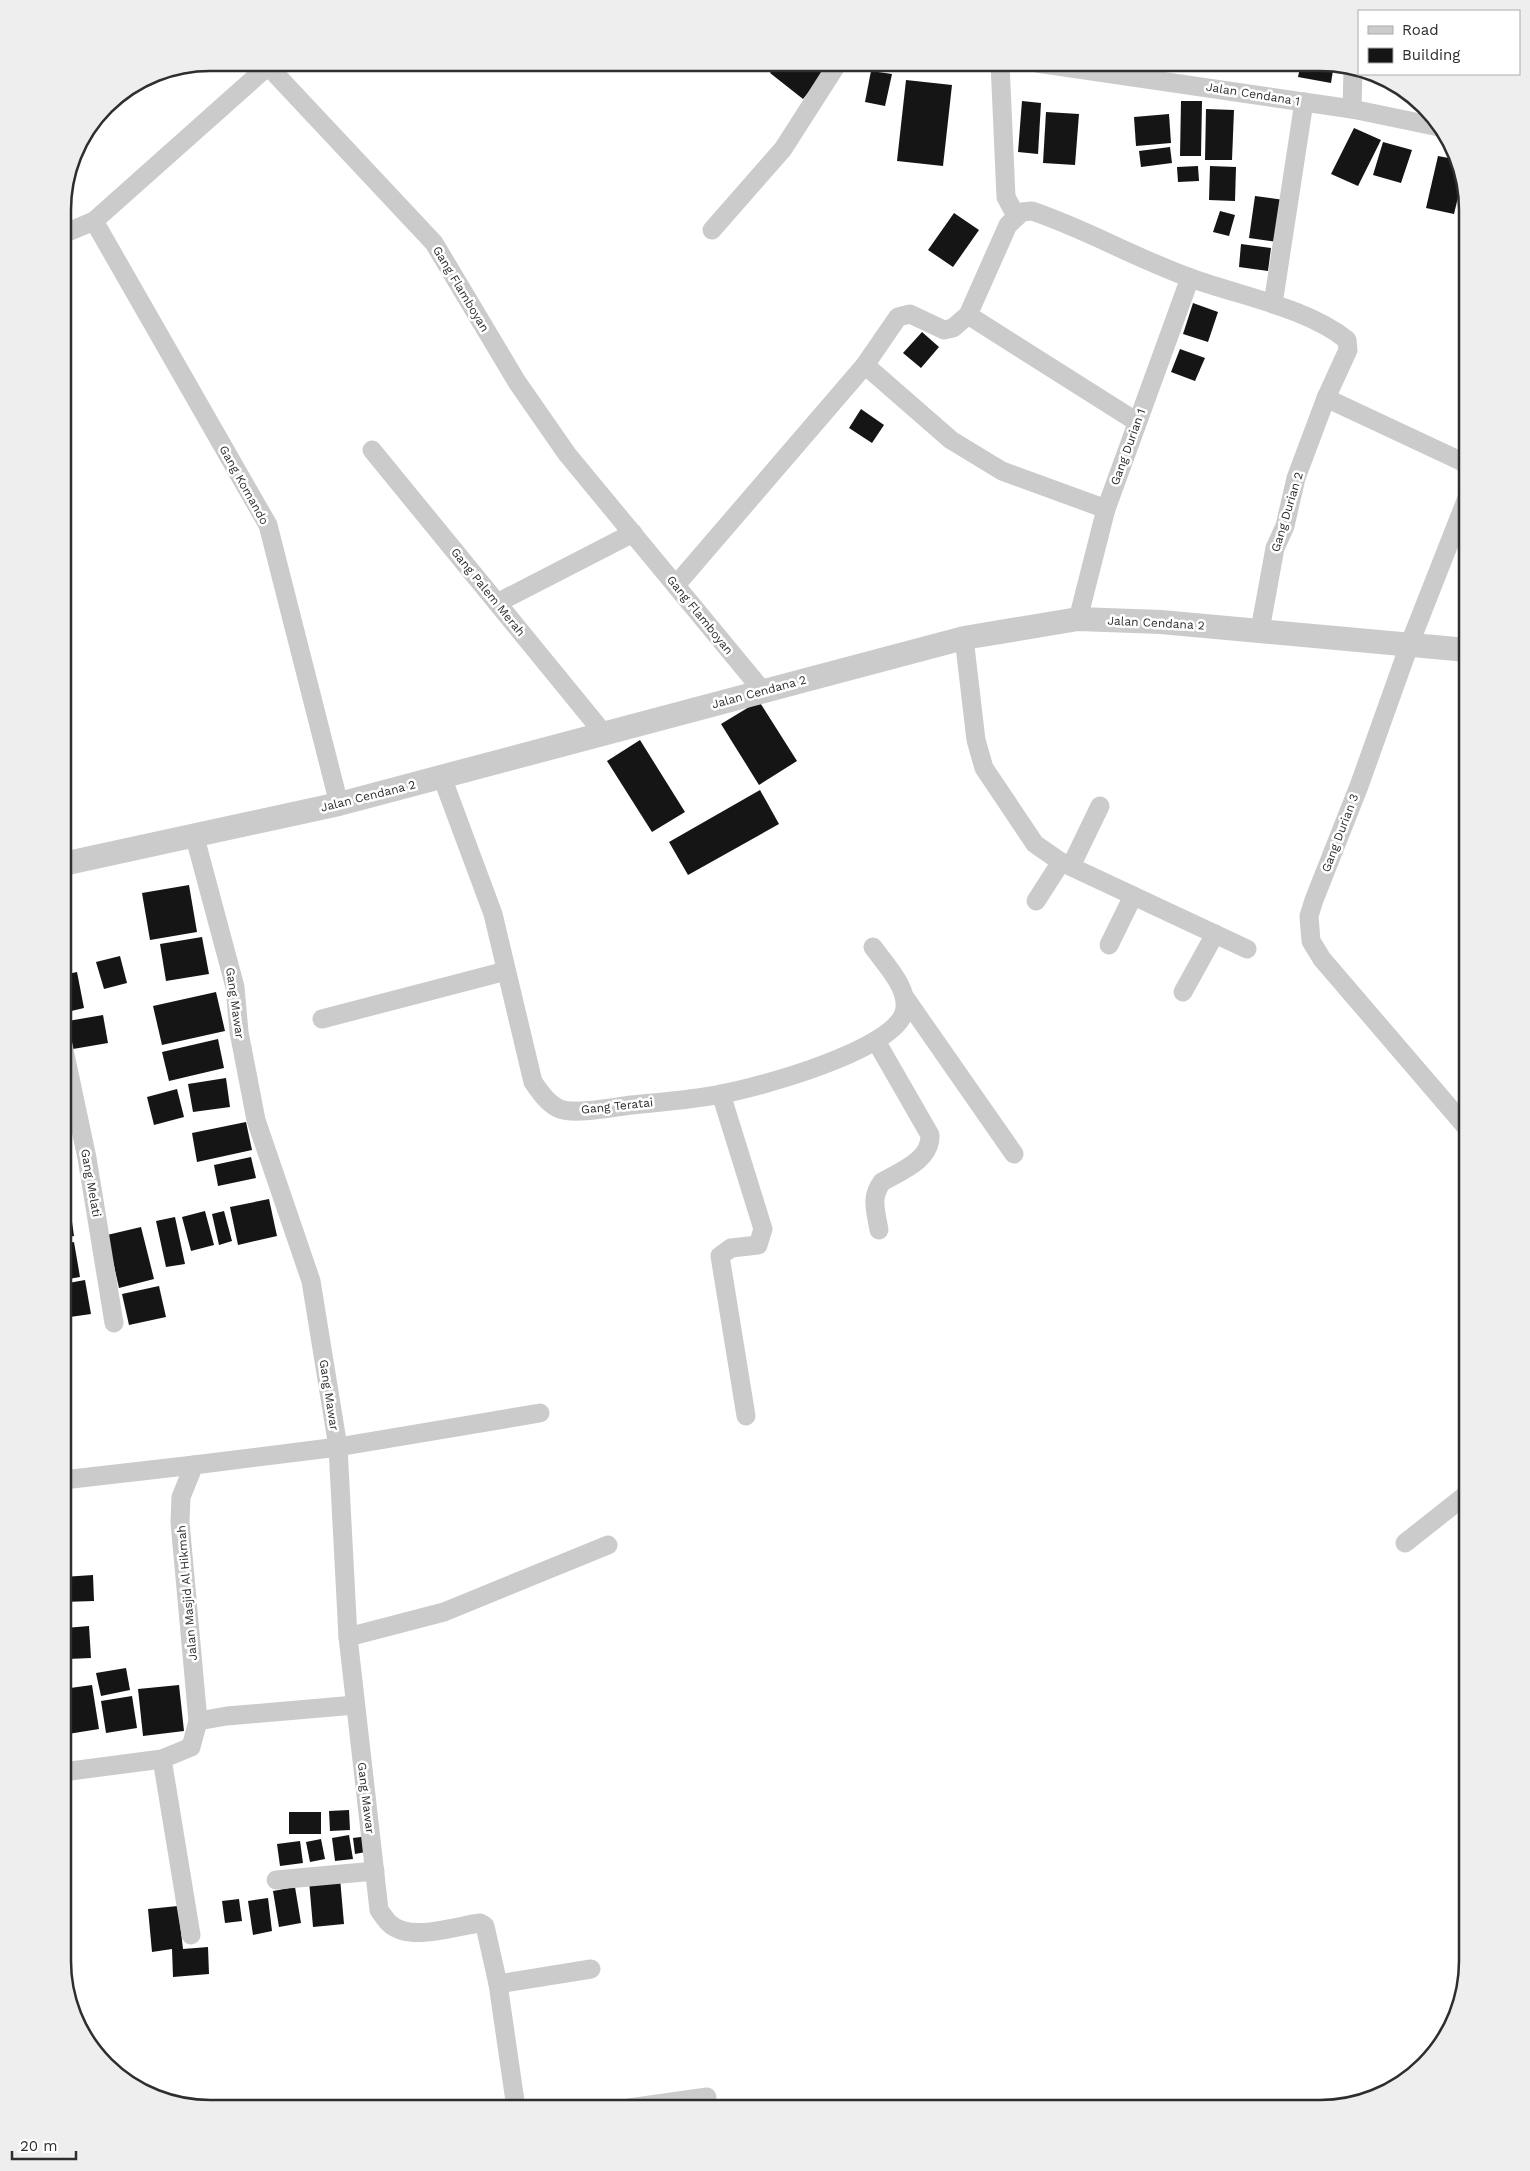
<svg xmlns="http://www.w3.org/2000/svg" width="1530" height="2171" viewBox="0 0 1530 2171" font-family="'Work Sans',sans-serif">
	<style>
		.building { fill: #151515 }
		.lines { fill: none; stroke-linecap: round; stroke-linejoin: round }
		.minor { stroke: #cbcbcb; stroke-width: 19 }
		.tertiary { stroke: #cbcbcb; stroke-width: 24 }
		.labels { text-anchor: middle; stroke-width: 5; stroke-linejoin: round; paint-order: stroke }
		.street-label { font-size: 12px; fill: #2e2e2e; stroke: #fff }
		.rim { fill: none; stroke: #2e2e2e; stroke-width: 2.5 }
	</style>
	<rect width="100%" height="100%" fill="#fff"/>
	<g class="building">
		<path d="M778 63H811L824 73 803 99 770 73Z"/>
		<path d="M1179 63H1211L1210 70 1179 65Z"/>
		<path d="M1215 63H1245L1243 72 1215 66Z"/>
		<path d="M1301 63 1334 64 1331 83 1298 77Z"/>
		<path d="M871 71 892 74 885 106 865 102Z"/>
		<path d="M906 80 952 85 943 166 897 161Z"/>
		<path d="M1022 101 1041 103 1038 154 1018 152Z"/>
		<path d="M1181 101H1202L1201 156H1180Z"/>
		<path d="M1206 109 1234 110 1232 160H1205Z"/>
		<path d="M1046 112 1079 114 1075 165 1043 163Z"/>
		<path d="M1169 114 1171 143 1136 146 1134 117Z"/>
		<path d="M1354 128 1381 140 1358 186 1331 174Z"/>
		<path d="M1383 142 1412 150 1401 183 1373 175Z"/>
		<path d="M1170 147 1172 163 1141 167 1139 151Z"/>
		<path d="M1438 156 1454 159 1461 185 1454 214 1426 208Z"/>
		<path d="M1198 166 1199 181 1178 182 1177 167Z"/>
		<path d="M1210 166 1236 167 1235 201 1209 200Z"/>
		<path d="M1255 196 1284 200 1278 242 1249 238Z"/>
		<path d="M1220 211 1235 215 1229 236 1213 232Z"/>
		<path d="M954 213 979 230 953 267 928 250Z"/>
		<path d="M1241 244 1271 248 1268 271 1239 267Z"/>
		<path d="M1193 303 1218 312 1208 342 1183 334Z"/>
		<path d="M922 332 939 347 921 368 903 353Z"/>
		<path d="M1180 349 1205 358 1195 381 1171 372Z"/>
		<path d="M861 409 884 425 872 443 849 428Z"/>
		<path d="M759 701 797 761 759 785 721 724Z"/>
		<path d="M640 740 685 812 652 832 607 761Z"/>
		<path d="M760 790 779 824 688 875 669 842Z"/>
		<path d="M189 885 197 932 150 940 142 893Z"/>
		<path d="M202 937 209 974 166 981 160 944Z"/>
		<path d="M120 956 127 983 104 989 96 962Z"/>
		<path d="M77 972 84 1008 63 1013V975Z"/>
		<path d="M216 992 225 1031 162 1045 153 1006Z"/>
		<path d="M103 1015 108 1043 73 1049 68 1021Z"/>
		<path d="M218 1039 224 1068 169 1081 162 1052Z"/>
		<path d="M226 1078 230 1107 193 1112 188 1084Z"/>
		<path d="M177 1089 184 1117 154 1125 147 1097Z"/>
		<path d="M246 1122 252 1150 197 1162 192 1133Z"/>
		<path d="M251 1157 256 1178 218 1186 214 1165Z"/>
		<path d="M68 1193 74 1236 63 1238V1194Z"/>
		<path d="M269 1199 277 1236 238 1245 230 1207Z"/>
		<path d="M205 1211 214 1245 191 1251 182 1217Z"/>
		<path d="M224 1211 232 1241 219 1245 212 1214Z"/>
		<path d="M175 1217 185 1264 166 1267 156 1221Z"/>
		<path d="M141 1227 154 1279 119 1288 107 1235Z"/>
		<path d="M74 1242 80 1277 63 1280V1244Z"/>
		<path d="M85 1280 91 1314 63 1318V1284Z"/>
		<path d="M159 1286 166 1317 129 1325 122 1294Z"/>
		<path d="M93 1575 94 1601 63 1602V1577Z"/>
		<path d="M89 1626 91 1658 68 1659 65 1628Z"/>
		<path d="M126 1668 130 1690 101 1696 96 1673Z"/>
		<path d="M92 1685 99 1729 68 1734 63 1689Z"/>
		<path d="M179 1685 184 1731 143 1736 138 1689Z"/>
		<path d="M132 1696 137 1728 106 1733 101 1701Z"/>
		<path d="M349 1810 350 1830 330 1831 329 1811Z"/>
		<rect x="289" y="1812" width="32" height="22"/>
		<path d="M349 1835 353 1859 335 1861 332 1838Z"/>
		<path d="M368 1836 371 1851 355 1854 353 1838Z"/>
		<path d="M321 1839 325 1859 310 1862 306 1842Z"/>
		<path d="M300 1841 303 1863 280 1866 277 1844Z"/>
		<path d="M340 1878 344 1924 313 1927 309 1881Z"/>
		<path d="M295 1887 301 1923 279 1927 273 1891Z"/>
		<path d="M268 1898 272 1931 253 1935 248 1901Z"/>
		<path d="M239 1899 242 1921 225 1923 222 1901Z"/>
		<path d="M178 1906 183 1949 208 1947 209 1974 173 1977 172 1949 152 1952 148 1909Z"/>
	</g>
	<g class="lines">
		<g class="minor">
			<path d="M1000 63 1006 197 1016 216"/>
			<path d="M1037 63 1352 109 1439 127"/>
			<path d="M1352 109 1353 70"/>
			<path d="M94 221 268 525 339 804"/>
			<path d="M712 230 783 149 838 63"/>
			<path d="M63 234 94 221 268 66 434 243 517 382 567 454 762 690"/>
			<path d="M1273 304 1304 102"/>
			<path d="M968 315 1008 225 1022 212 1032 211C1086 229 1137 259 1191 278 1239 296 1306 307 1347 340L1348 350 1326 398 1467 464"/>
			<path d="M372 450 605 735"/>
			<path d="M1106 509 1002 471 951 440 865 365 898 317 910 314 944 330 953 328 968 315 1137 422"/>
			<path d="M676 585 865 365"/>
			<path d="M497 603 633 533"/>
			<path d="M1078 619 1106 509 1190 278"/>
			<path d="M1260 630 1275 548 1285 526 1296 478 1326 398"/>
			<path d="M964 638 976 740 984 768 1035 844 1061 862 1247 949"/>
			<path d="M442 777 493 914 533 1082C540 1092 548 1104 560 1109 575 1115 614 1107 631 1105 661 1102 692 1100 721 1094 760 1087 891 1051 904 1013 911 990 885 964 873 947"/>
			<path d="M194 834 235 987 239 1032 256 1120 311 1281 338 1447 348 1637 379 1910C382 1914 385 1919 389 1923 409 1943 455 1926 480 1923L485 1926 498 1984 516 2108"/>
			<path d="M1071 866 1100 806"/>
			<path d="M1036 901 1061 862"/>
			<path d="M1109 945 1133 896"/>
			<path d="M1183 992 1215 934"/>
			<path d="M906 999 1014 1154"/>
			<path d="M322 1019 506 971"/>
			<path d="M876 1041 930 1135C931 1160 901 1171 882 1182 870 1198 876 1211 879 1230"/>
			<path d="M63 1045 87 1158 114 1323"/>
			<path d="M721 1094 763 1229 758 1245 731 1248 720 1256 746 1416"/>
			<path d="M1467 1128 1322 959 1311 941 1309 916 1314 900 1359 786 1410 643 1467 498"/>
			<path d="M63 1480 194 1465"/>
			<path d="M1405 1543 1467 1494"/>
			<path d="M348 1637 444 1612 608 1545"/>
			<path d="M198 1721 227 1716 355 1705"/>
			<path d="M162 1759 191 1935"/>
			<path d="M63 1772 162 1759 191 1747 198 1721 180 1522 181 1497 194 1465 338 1447 540 1413"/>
			<path d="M276 1880 375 1871"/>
			<path d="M498 1984 591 1969"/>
			<path d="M629 2108 707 2097"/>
		</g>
		<path class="tertiary" d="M63 864 339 804 964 638 1078 619 1161 622 1467 650"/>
	</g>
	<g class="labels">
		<g class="street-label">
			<text transform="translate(1253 94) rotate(9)" y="4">Jalan Cendana 1</text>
			<text transform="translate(461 289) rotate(59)" y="4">Gang Flamboyan</text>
			<text transform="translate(1128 447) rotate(-70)" y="4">Gang Durian 1</text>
			<text transform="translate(244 485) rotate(61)" y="4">Gang Komando</text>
			<text transform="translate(1287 512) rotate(-73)" y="4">Gang Durian 2</text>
			<text transform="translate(488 592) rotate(51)" y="4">Gang Palem Merah</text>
			<text transform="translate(700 615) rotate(51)" y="4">Gang Flamboyan</text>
			<text transform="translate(1156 623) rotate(3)" y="4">Jalan Cendana 2</text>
			<text transform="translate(759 692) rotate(-15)" y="4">Jalan Cendana 2</text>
			<text transform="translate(368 796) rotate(-14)" y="4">Jalan Cendana 2</text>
			<text transform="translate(1340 833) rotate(-69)" y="4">Gang Durian 3</text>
			<text transform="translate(235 1003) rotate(82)" y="4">Gang Mawar</text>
			<text transform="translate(617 1106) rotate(-6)" y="4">Gang Teratai</text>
			<text transform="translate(91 1183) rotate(80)" y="4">Gang Melati</text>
			<text transform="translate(329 1395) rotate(81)" y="4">Gang Mawar</text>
			<text transform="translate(187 1593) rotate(-95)" y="4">Jalan Masjid Al Hikmah</text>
			<text transform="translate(366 1798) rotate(83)" y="4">Gang Mawar</text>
		</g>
	</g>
	<path d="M0 0H1530V2171H0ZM210 71H1320A139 139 0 0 1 1459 210V1961A139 139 0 0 1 1320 2100H210A139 139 0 0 1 71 1961V210A139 139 0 0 1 210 71Z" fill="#eee" fill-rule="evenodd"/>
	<path class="rim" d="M210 71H1320A139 139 0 0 1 1459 210V1961A139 139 0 0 1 1320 2100H210A139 139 0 0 1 71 1961V210A139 139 0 0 1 210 71Z"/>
	<rect x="1358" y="10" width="162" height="65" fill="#ffffff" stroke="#ababab"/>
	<rect x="1368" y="26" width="25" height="8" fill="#cbcbcb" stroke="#ababab"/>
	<text x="1402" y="35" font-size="15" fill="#2e2e2e">Road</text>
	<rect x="1368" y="48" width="25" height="15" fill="#151515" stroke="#ababab"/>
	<text x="1402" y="60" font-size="15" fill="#2e2e2e">Building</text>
	<path d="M12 2151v8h64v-8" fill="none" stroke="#2e2e2e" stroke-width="2.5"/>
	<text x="20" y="2151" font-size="15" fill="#2e2e2e" stroke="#ffffff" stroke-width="4" paint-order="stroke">20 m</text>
</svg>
